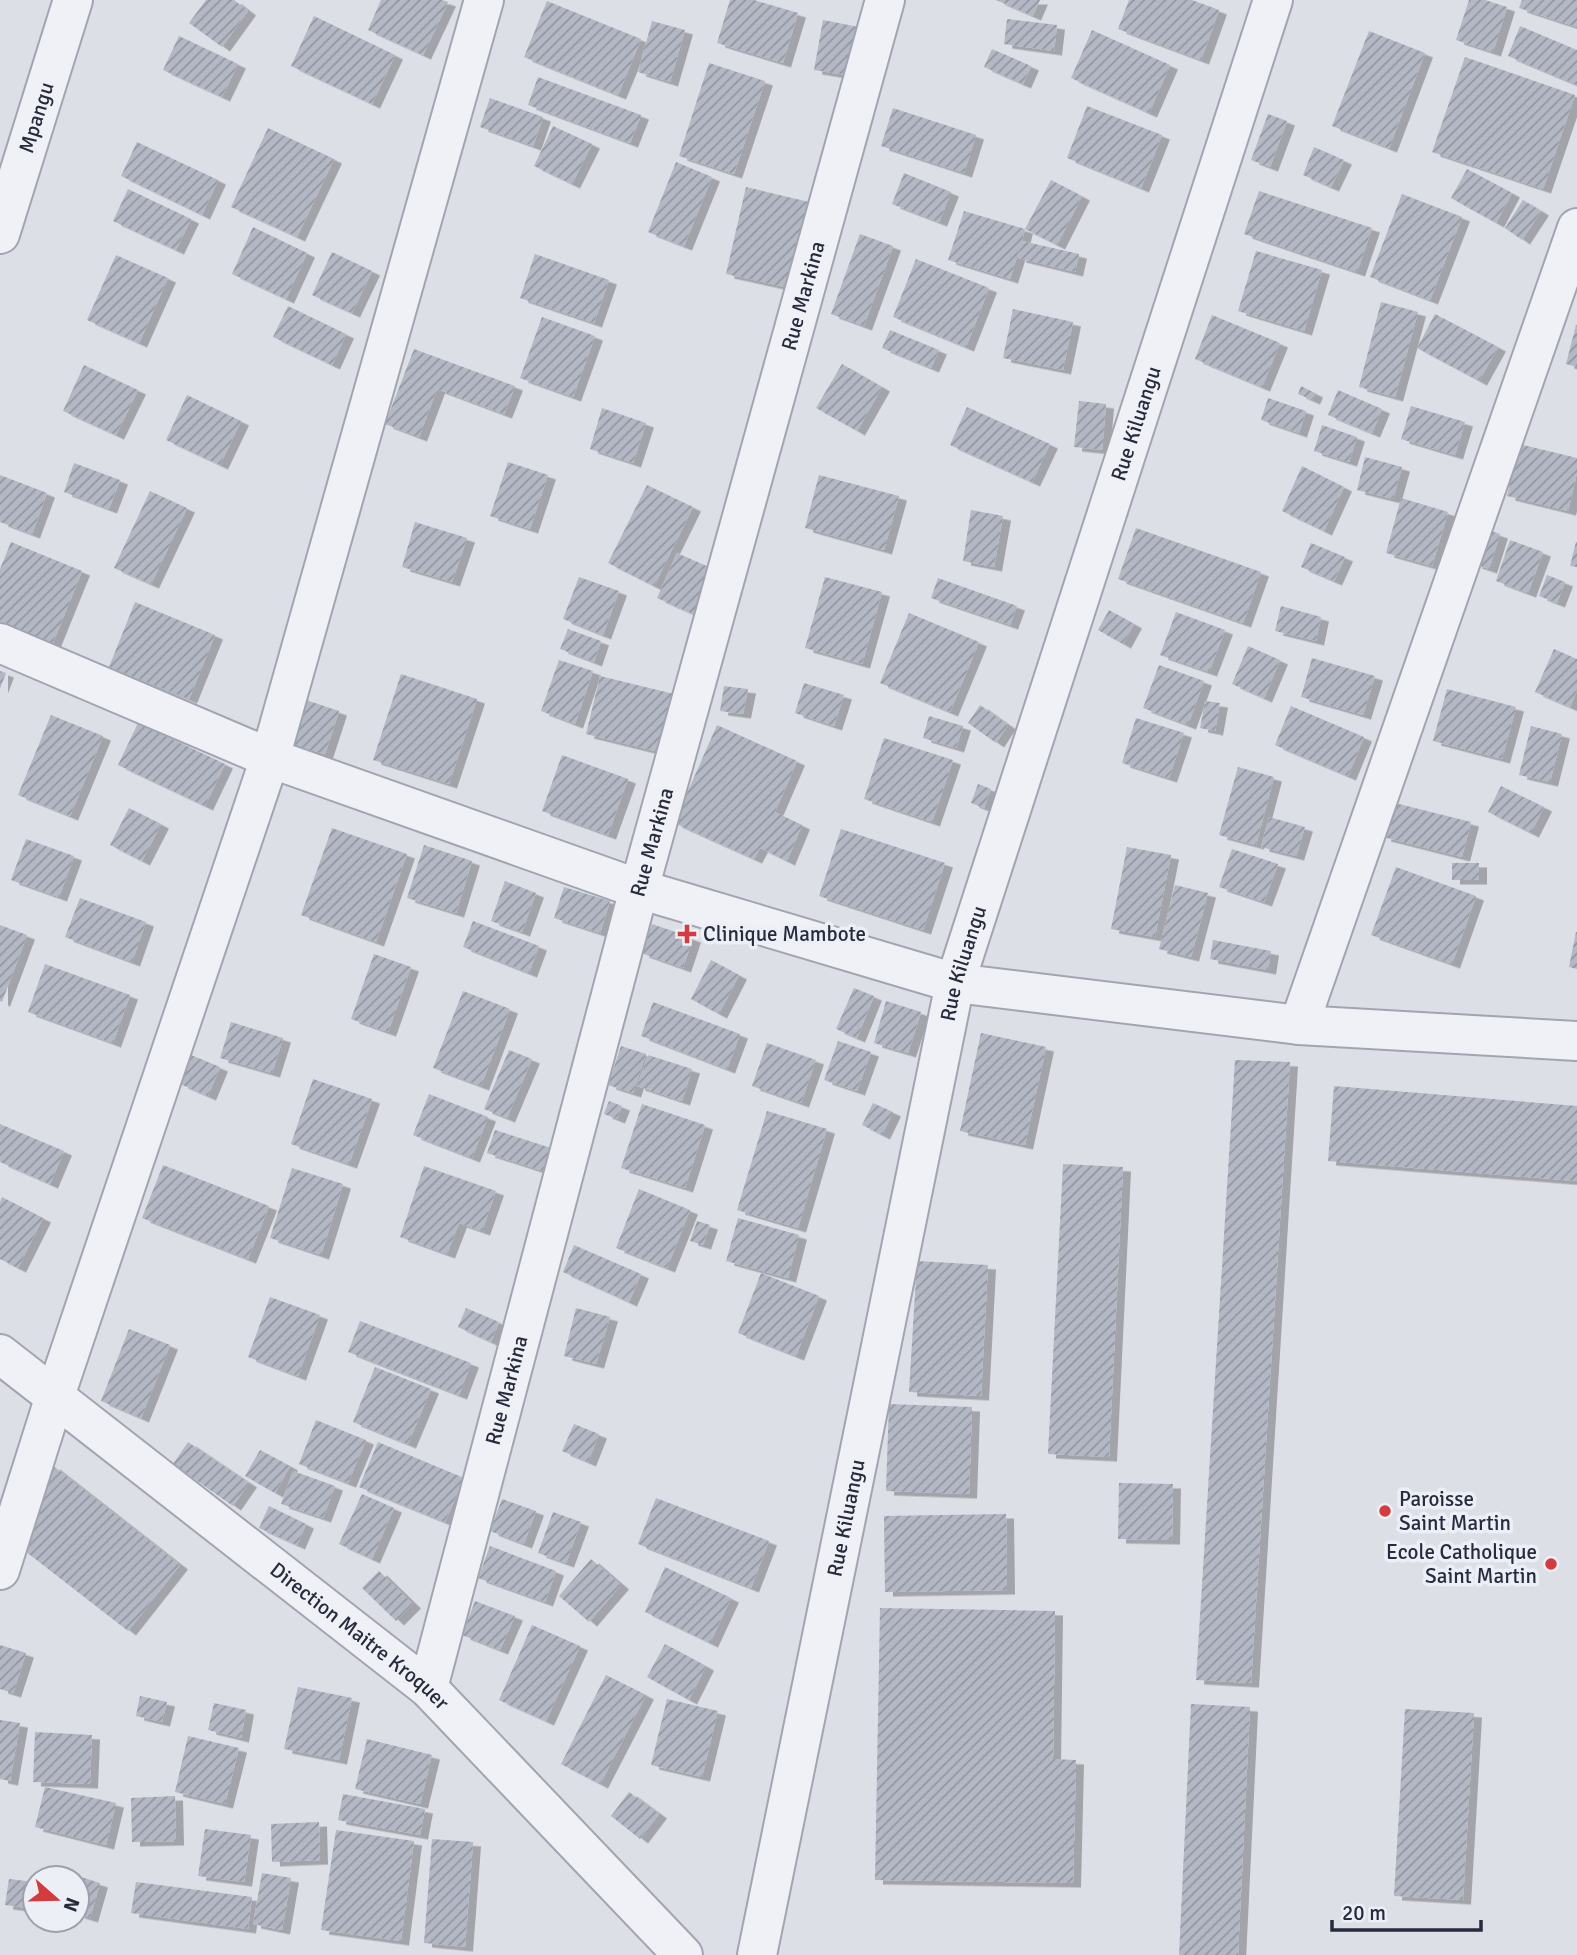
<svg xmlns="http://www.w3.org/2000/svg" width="1577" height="1955" viewBox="0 0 1577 1955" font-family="Signika,sans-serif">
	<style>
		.building { fill: url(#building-hatch); filter: url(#shadow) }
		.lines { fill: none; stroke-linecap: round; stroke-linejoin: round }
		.minor-casing { stroke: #a2a5b1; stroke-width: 42 }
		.minor { stroke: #f0f1f6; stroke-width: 38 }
		.poi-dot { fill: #d23c3e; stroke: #eceff5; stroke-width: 2.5 }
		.labels { text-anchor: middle; stroke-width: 7; stroke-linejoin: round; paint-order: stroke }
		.street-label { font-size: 21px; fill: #262b3e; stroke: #eceff5 }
		.poi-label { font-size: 21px; fill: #262b3e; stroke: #eceff5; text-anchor: start }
	</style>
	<defs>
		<pattern id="building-hatch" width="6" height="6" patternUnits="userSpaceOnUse" patternTransform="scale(1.75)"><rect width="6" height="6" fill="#b4b8c4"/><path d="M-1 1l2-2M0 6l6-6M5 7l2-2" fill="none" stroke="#9296a1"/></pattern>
		<filter id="shadow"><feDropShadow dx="8" dy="4.5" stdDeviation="0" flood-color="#0004"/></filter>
	</defs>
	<rect width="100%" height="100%" fill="#dddfe7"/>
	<g class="building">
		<path d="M206 0H234L248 11 222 47 189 23Z"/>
		<path d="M381 0H442L448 2 423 55 368 30Z"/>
		<path d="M730 0H754L798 13 783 63 717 43Z"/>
		<path d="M996 0H1040L1033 16Z"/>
		<path d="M1129 0H1192L1219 10 1201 60 1118 29Z"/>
		<path d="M1469 0H1485L1507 7 1493 52 1456 40Z"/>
		<path d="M1522 0H1577V27L1519 8Z"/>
		<path d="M547 1 641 39 618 95 524 57Z"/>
		<path d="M314 16 395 55 372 104 291 66Z"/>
		<path d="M1007 19 1057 25 1054 51 1004 44Z"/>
		<path d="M823 20 859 27 851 76 814 70Z"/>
		<path d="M652 21 685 30 670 82 638 72Z"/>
		<path d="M1520 26 1577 50V85L1508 56Z"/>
		<path d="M1092 30 1170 65 1149 113 1071 78Z"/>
		<path d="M1369 31 1425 53 1389 148 1332 126Z"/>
		<path d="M179 36 238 64 222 97 163 70Z"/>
		<path d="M992 49 1031 66 1023 84 984 67Z"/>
		<path d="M1465 57 1575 95 1543 189 1432 152Z"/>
		<path d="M709 63 765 81 734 174 679 156Z"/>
		<path d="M538 77 641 115 630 143 528 105Z"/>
		<path d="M490 98 543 117 533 146 480 127Z"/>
		<path d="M1087 106 1162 135 1141 188 1067 158Z"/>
		<path d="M893 108 976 135 964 173 881 146Z"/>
		<path d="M1268 114 1287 121 1270 167 1251 160Z"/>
		<path d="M553 126 592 144 572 184 534 166Z"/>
		<path d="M268 128 334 159 297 237 231 207Z"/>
		<path d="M137 142 218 180 202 215 121 176Z"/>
		<path d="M1314 147 1344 160 1331 187 1303 175Z"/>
		<path d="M676 162 712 177 684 246 648 232Z"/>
		<path d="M1467 169 1512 193 1496 223 1451 198Z"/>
		<path d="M904 173 951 192 939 222 892 204Z"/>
		<path d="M1051 180 1082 196 1057 245 1025 229Z"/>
		<path d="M746 187 809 202 790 288 726 274Z"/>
		<path d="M128 189 191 219 176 250 113 221Z"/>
		<path d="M1259 191 1372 228 1357 272 1244 234Z"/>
		<path d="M1402 194 1462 217 1430 300 1370 277Z"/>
		<path d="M1523 200 1541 211 1522 240 1505 228Z"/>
		<path d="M964 211 1025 229 1022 241 1079 254 1075 272 1018 258 1021 244 1010 279 948 260Z"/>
		<path d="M253 227 307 253 286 299 232 274Z"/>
		<path d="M860 234 893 246 864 326 831 314Z"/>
		<path d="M1256 251 1322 270 1304 331 1238 311Z"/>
		<path d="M332 252 372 271 352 313 312 295Z"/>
		<path d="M535 254 609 280 594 323 520 298Z"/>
		<path d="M116 255 168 278 139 343 87 320Z"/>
		<path d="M916 259 989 288 966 347 893 317Z"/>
		<path d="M1381 302 1418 312 1395 397 1359 387Z"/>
		<path d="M288 306 346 334 332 365 273 337Z"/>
		<path d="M1013 309 1073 322 1063 370 1003 358Z"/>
		<path d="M1435 314 1498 347 1479 381 1417 348Z"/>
		<path d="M1212 315 1280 343 1262 387 1195 359Z"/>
		<path d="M542 317 595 336 573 397 520 378Z"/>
		<path d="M1576 325H1577V367L1566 364Z"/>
		<path d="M890 330 939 350 931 368 882 348Z"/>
		<path d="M414 349 515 386 504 414 437 389 419 437 385 424Z"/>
		<path d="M842 364 882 387 857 431 816 408Z"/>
		<path d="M84 365 138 390 116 435 63 411Z"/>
		<path d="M1301 386 1315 393 1312 400 1298 394Z"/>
		<path d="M1338 390 1382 409 1372 433 1328 415Z"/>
		<path d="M187 395 241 421 220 465 166 440Z"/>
		<path d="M1268 398 1306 411 1299 433 1261 420Z"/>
		<path d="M1079 401 1106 404 1102 450 1074 447Z"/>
		<path d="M1411 406 1465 422 1455 455 1401 439Z"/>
		<path d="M967 407 1050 444 1032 482 950 445Z"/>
		<path d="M602 408 646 423 633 463 590 449Z"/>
		<path d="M1322 425 1357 437 1349 462 1314 451Z"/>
		<path d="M1519 444 1577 458V473L1568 511 1507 496Z"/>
		<path d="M1365 457 1402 467 1393 499 1357 490Z"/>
		<path d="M508 462 548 475 530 529 490 516Z"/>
		<path d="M74 463 120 480 109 509 64 492Z"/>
		<path d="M1302 466 1344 487 1324 531 1282 511Z"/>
		<path d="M0 475 47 493 32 534 0 522Z"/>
		<path d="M819 475 899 496 884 550 805 528Z"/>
		<path d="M647 485 693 507 654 586 608 563Z"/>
		<path d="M150 491 187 508 151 584 114 568Z"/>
		<path d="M1401 498 1448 512 1432 566 1386 553Z"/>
		<path d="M971 510 1003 516 994 567 963 561Z"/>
		<path d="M415 522 467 538 452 582 402 567Z"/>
		<path d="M1136 528 1261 572 1243 623 1118 579Z"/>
		<path d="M1485 529 1500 534 1489 569 1474 564Z"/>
		<path d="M1510 540 1543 552 1528 593 1496 581Z"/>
		<path d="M11 542 82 571 52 645 0 624V569Z"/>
		<path d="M1576 542H1577V567L1570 566Z"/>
		<path d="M1311 543 1345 557 1334 581 1301 567Z"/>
		<path d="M677 553 718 571 698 616 657 598Z"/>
		<path d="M1547 575 1565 582 1557 603 1539 596Z"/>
		<path d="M579 577 619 591 603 635 563 619Z"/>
		<path d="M825 577 882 592 862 664 805 648Z"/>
		<path d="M938 578 1017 606 1010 625 931 598Z"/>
		<path d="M135 602 215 635 189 699 109 667Z"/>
		<path d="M1281 606 1321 617 1316 641 1275 631Z"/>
		<path d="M1109 610 1134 624 1123 644 1098 630Z"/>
		<path d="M1176 612 1225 630 1209 672 1160 655Z"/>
		<path d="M909 613 979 642 950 712 880 683Z"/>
		<path d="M568 629 601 641 594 662 560 649Z"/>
		<path d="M1248 646 1280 660 1264 698 1232 684Z"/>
		<path d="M1554 649 1577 659V690L1570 707 1535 692Z"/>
		<path d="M1312 658 1375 676 1363 715 1301 697Z"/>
		<path d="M559 660 593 671 575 724 541 711Z"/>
		<path d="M1159 665 1204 681 1188 725 1143 708Z"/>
		<path d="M0 671 6 673 0 689Z"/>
		<path d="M401 674 477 699 449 784 373 760Z"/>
		<path d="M600 676 678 695 663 753 586 734Z"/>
		<path d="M804 683 844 695 834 726 795 713Z"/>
		<path d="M724 686 748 689 743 714 720 711Z"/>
		<path d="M1447 689 1516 707 1502 759 1433 741Z"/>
		<path d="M303 699 339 711 325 754 289 744Z"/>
		<path d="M1205 701 1220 703 1215 731 1200 728Z"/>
		<path d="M980 705 1008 725 996 743 968 723Z"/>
		<path d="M1291 706 1364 737 1348 776 1275 745Z"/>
		<path d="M51 715 103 736 70 816 18 795Z"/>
		<path d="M929 716 963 726 956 748 923 738Z"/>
		<path d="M1136 718 1184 733 1169 778 1122 763Z"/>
		<path d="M138 723 225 764 205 806 118 765Z"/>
		<path d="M717 725 797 761 775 812 802 825 787 861 760 848 754 859 674 823Z"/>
		<path d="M1531 726 1562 734 1550 782 1519 775Z"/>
		<path d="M884 738 953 760 932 822 864 799Z"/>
		<path d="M562 755 628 779 608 835 542 811Z"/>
		<path d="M1238 767 1274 777 1256 845 1219 835Z"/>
		<path d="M978 784 991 789 984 808 971 803Z"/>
		<path d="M1501 786 1544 807 1531 833 1488 812Z"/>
		<path d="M1391 802 1471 822 1462 857 1383 837Z"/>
		<path d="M129 808 161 824 142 861 110 845Z"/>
		<path d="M1269 817 1305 827 1296 856 1261 847Z"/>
		<path d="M332 828 407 854 376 942 301 915Z"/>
		<path d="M841 829 945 863 923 930 819 896Z"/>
		<path d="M26 839 74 856 59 897 11 880Z"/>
		<path d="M424 845 472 861 456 913 407 898Z"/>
		<path d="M1127 847 1171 855 1155 937 1111 929Z"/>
		<path d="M1232 849 1278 864 1264 902 1219 887Z"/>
		<rect x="1452" y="863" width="27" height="17"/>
		<path d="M1396 867 1476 896 1452 964 1371 935Z"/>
		<path d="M505 881 536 893 522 932 491 921Z"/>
		<path d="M1175 885 1208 893 1191 957 1159 949Z"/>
		<path d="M564 887 610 901 600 933 554 918Z"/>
		<path d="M80 898 146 922 132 962 65 937Z"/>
		<path d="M473 921 539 946 529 973 463 947Z"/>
		<path d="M652 924 693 938 683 968 641 953Z"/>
		<path d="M0 925 27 935 2 1002 0 1001Z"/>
		<path d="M1576 932H1577V969L1569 967Z"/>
		<path d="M1213 940 1271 951 1268 970 1210 959Z"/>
		<path d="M374 954 411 967 388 1032 351 1019Z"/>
		<path d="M711 960 739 975 719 1014 691 999Z"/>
		<path d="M45 964 130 995 113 1043 28 1012Z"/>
		<path d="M854 988 874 996 857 1038 836 1029Z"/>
		<path d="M463 991 510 1009 481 1086 433 1068Z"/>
		<path d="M886 1001 921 1012 908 1053 874 1043Z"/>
		<path d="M653 1002 740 1034 727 1069 641 1036Z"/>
		<path d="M231 1022 283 1038 272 1073 220 1058Z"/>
		<path d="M981 1033 1046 1047 1025 1145 960 1131Z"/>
		<path d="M838 1041 871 1052 857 1091 824 1080Z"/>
		<path d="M767 1043 816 1060 801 1103 752 1086Z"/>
		<path d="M621 1046 646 1054 633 1093 608 1085Z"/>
		<path d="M509 1050 532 1059 507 1118 484 1109Z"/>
		<path d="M191 1055 220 1067 208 1096 180 1084Z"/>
		<path d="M648 1055 692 1069 682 1101 637 1086Z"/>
		<path d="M1235 1060 1290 1062 1251 1683 1196 1680Z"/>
		<path d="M313 1079 372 1099 349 1164 291 1144Z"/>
		<path d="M1334 1086 1577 1106V1181L1328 1161Z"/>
		<path d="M429 1094 488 1117 472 1158 413 1135Z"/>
		<path d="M609 1101 622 1106 617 1119 604 1114Z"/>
		<path d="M873 1103 893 1112 882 1135 862 1125Z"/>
		<path d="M642 1104 705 1125 685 1188 621 1168Z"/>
		<path d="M767 1111 827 1129 798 1228 737 1210Z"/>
		<path d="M0 1124 64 1151 50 1184 0 1162Z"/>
		<path d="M495 1130 551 1148 543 1171 487 1153Z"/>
		<path d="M1063 1164 1123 1167 1109 1457 1048 1454Z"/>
		<path d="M163 1165 269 1206 248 1259 142 1218Z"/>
		<path d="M424 1166 496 1191 482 1231 459 1223 447 1254 400 1237Z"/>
		<path d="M292 1168 343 1184 321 1255 270 1238Z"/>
		<path d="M639 1189 690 1210 667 1268 616 1248Z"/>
		<path d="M2 1197 43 1218 18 1268 0 1259V1202Z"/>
		<path d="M738 1218 799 1235 788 1278 726 1261Z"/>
		<path d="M697 1221 710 1225 703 1245 690 1241Z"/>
		<path d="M574 1245 641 1274 629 1302 563 1272Z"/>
		<path d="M917 1261 988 1265 981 1396 909 1392Z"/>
		<path d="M761 1273 819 1296 796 1356 738 1333Z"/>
		<path d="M270 1297 320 1315 298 1376 248 1357Z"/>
		<path d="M466 1308 499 1322 491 1342 458 1327Z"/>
		<path d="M576 1308 610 1317 596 1364 564 1356Z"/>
		<path d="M360 1321 471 1363 459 1395 348 1352Z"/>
		<path d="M129 1329 170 1345 141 1418 101 1401Z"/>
		<path d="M375 1367 431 1389 408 1444 353 1422Z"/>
		<path d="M889 1404 972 1407 969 1494 886 1491Z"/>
		<path d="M316 1420 366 1440 348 1483 299 1464Z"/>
		<path d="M574 1424 599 1434 588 1462 562 1451Z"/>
		<path d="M188 1442 249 1483 233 1506 173 1464Z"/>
		<path d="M378 1442 464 1478 445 1522 359 1487Z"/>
		<path d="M260 1450 290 1466 275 1493 245 1476Z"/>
		<path d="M52 1465 180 1565 128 1631 16 1544Z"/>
		<path d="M293 1471 335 1486 323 1518 281 1504Z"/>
		<path d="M1119 1483 1173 1484 1172 1540 1118 1539Z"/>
		<path d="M362 1494 394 1508 372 1559 339 1544Z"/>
		<path d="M656 1498 769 1541 751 1588 638 1544Z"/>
		<path d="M502 1499 536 1511 524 1544 490 1531Z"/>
		<path d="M269 1506 306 1524 297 1545 259 1528Z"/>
		<path d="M553 1512 581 1522 566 1563 538 1553Z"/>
		<path d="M1006 1514 1007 1590 885 1592 884 1516Z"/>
		<path d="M490 1546 556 1571 545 1602 478 1578Z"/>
		<path d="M591 1559 621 1585 589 1622 559 1596Z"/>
		<path d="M665 1567 731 1598 710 1643 645 1612Z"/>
		<path d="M379 1571 413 1604 396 1621 362 1588Z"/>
		<path d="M475 1601 515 1616 500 1650 462 1635Z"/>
		<path d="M880 1608 1055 1611 1053 1759 1076 1760 1073 1883 875 1880Z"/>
		<path d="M532 1625 580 1646 546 1721 499 1700Z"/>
		<path d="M665 1644 706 1666 689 1700 647 1677Z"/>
		<path d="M0 1645 26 1653 13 1693 0 1689Z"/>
		<path d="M606 1675 646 1695 600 1784 561 1764Z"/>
		<path d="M298 1687 352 1698 339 1760 284 1749Z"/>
		<path d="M140 1696 167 1702 162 1722 136 1716Z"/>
		<path d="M667 1699 718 1711 702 1777 651 1765Z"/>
		<path d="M214 1703 246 1710 241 1738 208 1730Z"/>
		<path d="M1191 1704 1250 1707 1238 1955H1179Z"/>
		<path d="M1405 1709 1474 1713 1463 1900 1394 1896Z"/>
		<path d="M0 1720 20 1723 10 1781 0 1779Z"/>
		<path d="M35 1732 92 1735 90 1784 33 1782Z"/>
		<path d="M188 1736 239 1748 225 1804 175 1792Z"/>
		<path d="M367 1739 432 1755 420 1804 355 1789Z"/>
		<path d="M45 1787 116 1803 106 1845 35 1827Z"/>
		<path d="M629 1792 659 1814 640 1839 611 1816Z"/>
		<path d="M343 1794 425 1809 420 1835 338 1820Z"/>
		<path d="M175 1796 176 1841 132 1842 131 1798Z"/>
		<path d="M319 1822 320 1860 272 1862 271 1824Z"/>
		<path d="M205 1829 251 1835 244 1882 198 1876Z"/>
		<path d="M336 1830 414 1841 401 1941 321 1930Z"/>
		<path d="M432 1839 473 1842 465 1947 424 1943Z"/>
		<path d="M262 1873 291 1878 282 1930 253 1924Z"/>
		<path d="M78 1876 100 1883 90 1918 77 1914Z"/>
		<path d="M9 1879 35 1882V1909L5 1905Z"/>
		<path d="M136 1882 252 1897 248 1929 131 1913Z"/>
	</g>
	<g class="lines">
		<g class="minor-casing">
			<g id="minor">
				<path id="s1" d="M0 234 73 0"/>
				<path d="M0 643 270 758 639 889 955 983 1299 1025 1577 1041"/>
				<path d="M1299 1025 1577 228"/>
				<path id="s2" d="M0 1354 428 1688 683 1955"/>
				<path d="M0 1570 55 1396 270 758 484 0"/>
				<path id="s3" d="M428 1688 639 889 885 0"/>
				<path id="s4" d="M757 1955 955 983 1273 0"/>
			</g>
		</g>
		<use href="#minor" class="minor"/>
	</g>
	<g class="poi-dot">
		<path d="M683.5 923.5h7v7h7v7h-7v7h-7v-7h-7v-7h7z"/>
		<circle cx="1385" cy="1511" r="7"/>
		<circle cx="1551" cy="1564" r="7"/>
	</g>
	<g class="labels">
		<g class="street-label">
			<text dy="7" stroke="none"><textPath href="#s1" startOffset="122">Mpangu</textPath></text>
			<text dy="7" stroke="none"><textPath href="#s3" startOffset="1442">Rue Markina</textPath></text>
			<text dy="7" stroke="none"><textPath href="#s4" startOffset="1580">Rue Kiluangu</textPath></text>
			<text dy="7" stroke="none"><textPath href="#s3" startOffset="875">Rue Markina</textPath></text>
			<text dy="7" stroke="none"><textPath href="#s4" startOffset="1013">Rue Kiluangu</textPath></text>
			<text dy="7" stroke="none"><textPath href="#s3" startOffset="308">Rue Markina</textPath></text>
			<text dy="7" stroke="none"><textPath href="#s4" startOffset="446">Rue Kiluangu</textPath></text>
			<text dy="7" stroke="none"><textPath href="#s2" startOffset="457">Direction Maitre Kroquer</textPath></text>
		</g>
		<g class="poi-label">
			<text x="703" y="941">Clinique Mambote</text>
			<text x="1399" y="1506">Paroisse<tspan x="1399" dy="24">Saint Martin</tspan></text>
			<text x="1537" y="1559" text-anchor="end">Ecole Catholique<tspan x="1537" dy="24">Saint Martin</tspan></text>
		</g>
	</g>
	<g transform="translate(56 1899) rotate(110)"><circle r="33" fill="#eceff5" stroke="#9da1ac" stroke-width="2"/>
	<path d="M0-5L12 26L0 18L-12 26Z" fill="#d23c3e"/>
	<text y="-10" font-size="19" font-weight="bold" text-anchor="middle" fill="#262b3e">N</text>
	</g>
	<path d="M1332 1920v10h149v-10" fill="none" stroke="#262b3e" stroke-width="3.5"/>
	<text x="1342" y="1920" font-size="21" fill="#262b3e" stroke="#eceff5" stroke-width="5" paint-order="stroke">20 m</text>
</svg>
